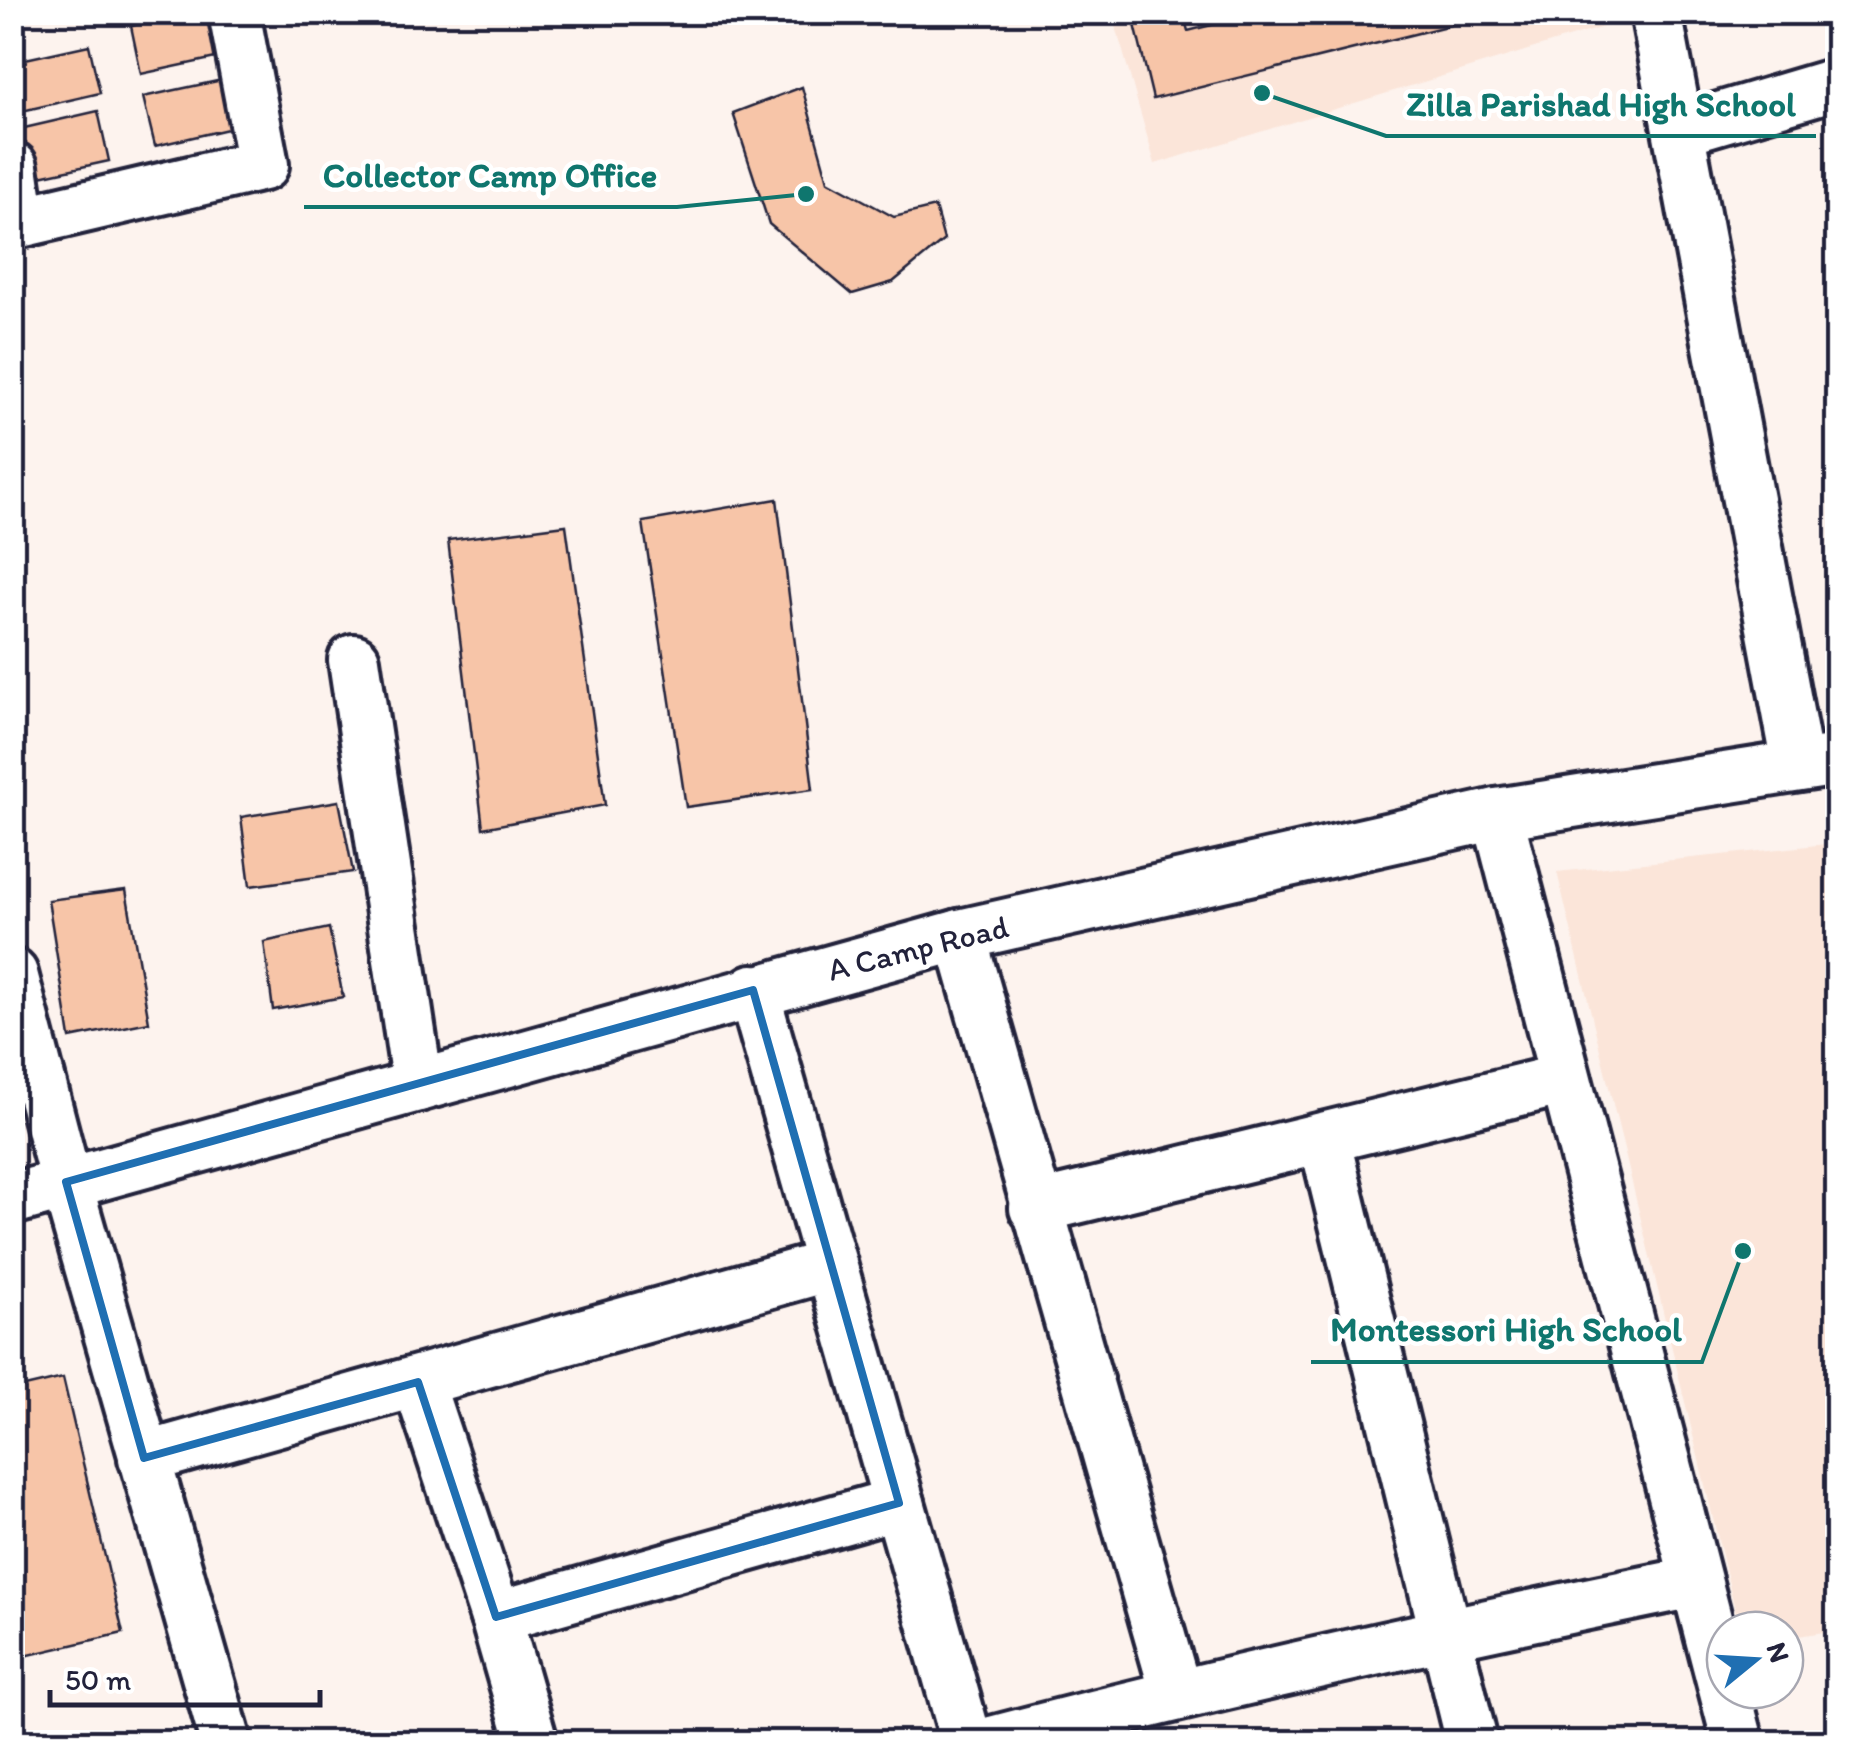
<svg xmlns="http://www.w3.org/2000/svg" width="1850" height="1755" viewBox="0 0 1850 1755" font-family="Itim,sans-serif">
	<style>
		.built { fill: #fbe5d9 }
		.building { fill: #f7c5a8; stroke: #22223b; stroke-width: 2.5 }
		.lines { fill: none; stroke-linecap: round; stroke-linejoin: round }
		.minor-casing { stroke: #22223b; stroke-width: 58 }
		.minor { stroke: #fff; stroke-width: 50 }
		.marked { fill: none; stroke: #1f6fb2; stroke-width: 8; stroke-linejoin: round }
		.labels { text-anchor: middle; stroke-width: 9; stroke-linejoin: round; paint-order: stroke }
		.street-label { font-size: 32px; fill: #22223b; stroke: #fff }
		.leader { fill: none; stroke: #0f766e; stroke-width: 4 }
		.callout-dot { fill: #0f766e; stroke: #fff; stroke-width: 4 }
		.callout-label { font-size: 35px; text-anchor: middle; font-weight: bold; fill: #0f766e; stroke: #fff; stroke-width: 9; stroke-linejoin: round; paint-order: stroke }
	</style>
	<rect width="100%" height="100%" fill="#fdf3ee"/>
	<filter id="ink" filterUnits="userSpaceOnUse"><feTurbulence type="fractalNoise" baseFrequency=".01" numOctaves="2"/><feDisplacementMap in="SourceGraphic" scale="20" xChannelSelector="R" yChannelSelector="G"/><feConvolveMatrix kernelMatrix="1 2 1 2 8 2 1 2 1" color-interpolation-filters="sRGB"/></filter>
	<g filter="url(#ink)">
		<g class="built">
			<path d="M1620 12 1623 21 1155 164 1112 13Z"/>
			<path d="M1837 843V1630L1785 1638V1630H1740L1557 872Z"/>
		</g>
		<g class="building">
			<path d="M190 12H210L220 57 141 74 131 26Z"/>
			<path d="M1132 12H1183L1188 31 1263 12H1503L1153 99Z"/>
			<path d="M89 45 100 93 22 111 12 62Z"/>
			<path d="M222 80 232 128 155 146 143 97Z"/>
			<path d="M802 87 828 181 894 217 935 207 944 240 893 282 852 294 769 224 733 113Z"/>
			<path d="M98 111 109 161 31 178 20 129Z"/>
			<path d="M777 499 813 789 686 807 643 522Z"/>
			<path d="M566 525 605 805 483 828 448 540Z"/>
			<path d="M339 801 353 872 250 886 241 817Z"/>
			<path d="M126 890 149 1022 70 1038 48 900Z"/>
			<path d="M329 928 343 997 273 1010 264 942Z"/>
			<path d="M63 1378 123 1633 12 1659V1390Z"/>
		</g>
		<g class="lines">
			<g class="minor-casing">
				<g id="minor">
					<path d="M1656 12 1798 765"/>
					<path d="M1679 130 1838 83"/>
					<path d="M12 167 20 222 263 165 234 12"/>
					<path d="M354 660 418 1086"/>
					<path d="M1497 814 1738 1742"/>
					<path d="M960 935 1176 1693"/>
					<path d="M12 974 66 1182 226 1742"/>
					<path d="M753 990 967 1742"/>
					<path d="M1324 1138 1472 1742"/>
					<path d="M12 1199 960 935 1497 814 1838 760"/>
					<path d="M1035 1208 1565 1079"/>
					<path d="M418 1382 496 1617 532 1742"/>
					<path d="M144 1458 831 1265"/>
					<path d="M496 1617 899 1503"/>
					<path d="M992 1742C1224 1681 1458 1630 1694 1582"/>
				</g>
			</g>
			<use href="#minor" class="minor"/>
		</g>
	</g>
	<path class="marked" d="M753 990 899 1503 496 1617 418 1382 144 1458 66 1182Z"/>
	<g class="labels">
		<g class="street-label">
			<text transform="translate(918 948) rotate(-14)" y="11">A Camp Road</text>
		</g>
	</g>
	<path class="leader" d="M1262 93L1386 136H1816M806 194L677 207H304M1743 1251L1702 1362H1311"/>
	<g class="callout-dot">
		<circle cx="1262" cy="93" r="10"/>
		<circle cx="806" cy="194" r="10"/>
		<circle cx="1743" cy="1251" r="10"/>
	</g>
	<g class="callout-label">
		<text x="1601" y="116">Zilla Parishad High School</text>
		<text x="490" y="187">Collector Camp Office</text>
		<text x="1506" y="1341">Montessori High School</text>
	</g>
	<rect width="1850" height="1755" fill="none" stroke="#fff" stroke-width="50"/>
	<rect x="25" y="25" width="1800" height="1705" fill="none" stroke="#22223b" stroke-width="4" filter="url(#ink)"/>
	<g transform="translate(1755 1660) rotate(72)"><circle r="48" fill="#ffffff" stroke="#a7a7b1" stroke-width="2.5"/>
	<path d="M0-8L18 38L0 25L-18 38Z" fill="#1f6fb2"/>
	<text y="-15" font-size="28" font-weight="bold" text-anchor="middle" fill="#22223b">N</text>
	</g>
	<path d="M50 1690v15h270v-15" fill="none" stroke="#22223b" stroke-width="5"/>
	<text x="65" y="1690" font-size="30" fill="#22223b" stroke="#ffffff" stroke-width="8" paint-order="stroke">50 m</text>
</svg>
